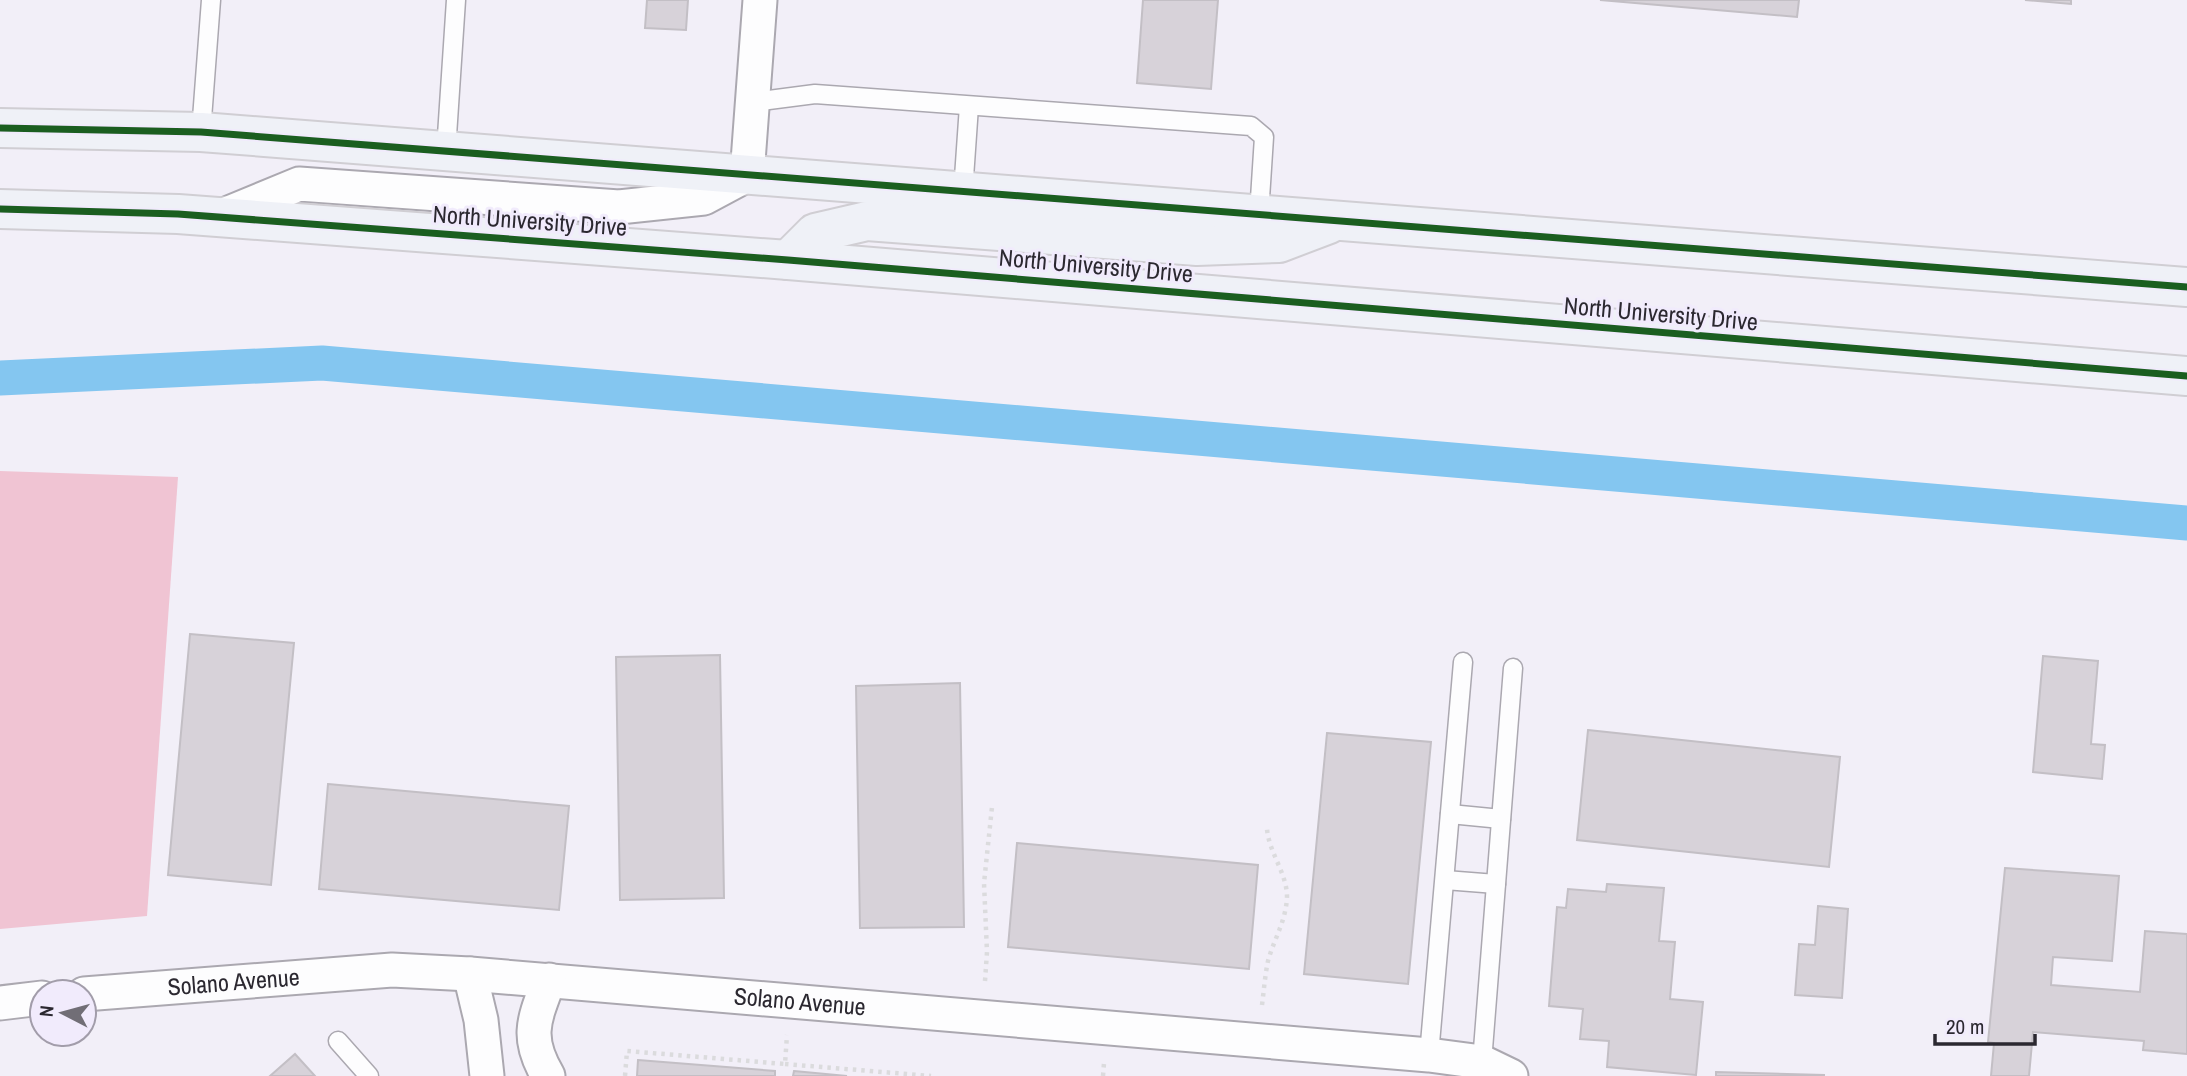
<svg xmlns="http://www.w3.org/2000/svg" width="2187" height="1076" viewBox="0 0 2187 1076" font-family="'Archivo Narrow',sans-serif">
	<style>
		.green { fill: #f0c4d3 }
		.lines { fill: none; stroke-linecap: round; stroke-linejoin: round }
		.canal { stroke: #84c6f0; stroke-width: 35 }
		.building { fill: #d7d2d9; stroke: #c3bfc5; stroke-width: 2 }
		.lane-casing { stroke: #aba8b0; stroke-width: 21 }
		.street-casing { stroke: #aba8b0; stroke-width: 37 }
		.primary-casing { stroke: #d0ced3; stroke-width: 42 }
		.path { stroke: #dbdbdd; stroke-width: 4.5; stroke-dasharray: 3.5 5; stroke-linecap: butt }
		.lane { stroke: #fdfdfe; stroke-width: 18 }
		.street { stroke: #fdfdfe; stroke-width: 33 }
		.primary { stroke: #eff1f7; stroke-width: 38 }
		.cycleway-casing { stroke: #f1ebfc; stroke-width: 11 }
		.cycleway { stroke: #1b5e20; stroke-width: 7 }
		.labels { text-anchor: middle; stroke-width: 6; stroke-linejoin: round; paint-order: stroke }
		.street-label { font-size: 24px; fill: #2b2830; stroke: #f1ebfc }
	</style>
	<rect width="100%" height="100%" fill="#f2eff8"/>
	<path class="green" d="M0 471 178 477 147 916 0 929Z"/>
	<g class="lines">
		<path class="canal" d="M0 378 322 363 2187 523"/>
	</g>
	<g class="building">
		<path d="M647 0H688L686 30 645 28Z"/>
		<path d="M1143 0H1218L1211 89 1137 83Z"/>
		<path d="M1600 0H1799L1797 17Z"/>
		<path d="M2025 0H2071V4Z"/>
		<path d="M190 634 294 643 271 885 168 875Z"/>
		<path d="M720 655 724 898 620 900 616 657Z"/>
		<path d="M2043 656 2098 661 2091 744 2105 745 2102 779 2033 772Z"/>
		<path d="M960 683 964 927 860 928 856 686Z"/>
		<path d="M1588 730 1840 757 1829 867 1577 840Z"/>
		<path d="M1327 733 1431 742 1408 984 1304 974Z"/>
		<path d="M328 784 569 806 559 910 319 889Z"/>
		<path d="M1017 843 1258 865 1249 969 1008 947Z"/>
		<path d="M2005 868 2119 876 2112 961 2053 957 2051 985 2140 992 2145 931 2187 934V1054L2143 1050 2144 1041 2033 1032 2029 1076H1991L1994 1043 1988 1042Z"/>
		<path d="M1607 884 1664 888 1659 941 1675 942 1670 999 1703 1002 1696 1075 1607 1067 1609 1041 1580 1039 1583 1009 1549 1006 1557 907 1566 908 1568 889 1606 892Z"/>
		<path d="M1818 906 1848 909 1842 998 1795 995 1799 944 1815 945Z"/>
		<path d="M295 1054 315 1076H270Z"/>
		<path d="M638 1060 775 1071V1076H637Z"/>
		<path d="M794 1071 847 1076H793Z"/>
		<path d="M1716 1072 1824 1075V1076H1716Z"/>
	</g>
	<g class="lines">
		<g class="lane-casing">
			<g id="lane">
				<path d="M753 102 815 94 1251 126 1264 137 1259 214"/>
				<path d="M201 132 211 0"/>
				<path d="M446 151 456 0"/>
				<path d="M963 192 969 106"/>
				<path d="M1450 814 1501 819"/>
				<path d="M1445 880 1496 884"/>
				<path d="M338 1041 369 1076"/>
				<path d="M1429 1055 1463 662"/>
				<path d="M1482 1062 1513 668"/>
			</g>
		</g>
		<g class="street-casing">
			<g id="street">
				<path d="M219 217 299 184 619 207 704 198 747 175 760 0"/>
				<path d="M470 974 481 1020 487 1076"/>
				<path id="s1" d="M84 994 392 970 470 974 1429 1055 1482 1062 1511 1076"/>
				<path d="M0 1003 42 998"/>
				<path d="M548 1076C525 1037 534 1020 549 980"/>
			</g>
		</g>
		<g class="primary-casing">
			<g id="primary">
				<path d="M0 128 201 132 2187 287"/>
				<path d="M0 209 178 214 788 260 2187 376"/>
				<path d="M788 260 815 233 867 221 1197 246 1279 243 1329 224"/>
			</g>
		</g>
		<g class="path">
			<path d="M985 981 987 952 984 883 992 807"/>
			<path d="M1262 1005C1264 990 1265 975 1268 961 1274 939 1286 921 1287 897 1287 873 1269 853 1267 829"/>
			<path d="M785 1064 931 1076"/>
			<path d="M625 1076 627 1051 785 1064 787 1035"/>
			<path d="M1103 1076 1104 1063"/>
		</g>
		<use href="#lane" class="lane"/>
		<use href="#street" class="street"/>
		<use href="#primary" class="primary"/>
		<g class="cycleway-casing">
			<g id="cycleway">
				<path d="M0 128 201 132 2187 287"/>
				<path d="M0 209 178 214 788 260 2187 376"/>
			</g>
		</g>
		<use href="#cycleway" class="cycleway"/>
	</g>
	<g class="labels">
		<g class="street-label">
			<text transform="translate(530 221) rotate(4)" y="8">North University Drive</text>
			<text transform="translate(1096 266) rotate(5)" y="8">North University Drive</text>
			<text transform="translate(1661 314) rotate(5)" y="8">North University Drive</text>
			<text dy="8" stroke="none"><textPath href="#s1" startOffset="150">Solano Avenue</textPath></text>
			<text dy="8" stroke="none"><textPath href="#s1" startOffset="718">Solano Avenue</textPath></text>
		</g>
	</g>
	<g transform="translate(63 1013) rotate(276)"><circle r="33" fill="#f1ebfc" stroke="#a29daa" stroke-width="2"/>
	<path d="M0-5L12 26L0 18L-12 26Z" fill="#716e76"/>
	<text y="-10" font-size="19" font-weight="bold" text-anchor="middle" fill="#2b2830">N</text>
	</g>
	<path d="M1935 1034v10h100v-10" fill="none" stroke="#2b2830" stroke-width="3.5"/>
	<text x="1946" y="1034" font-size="21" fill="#2b2830" stroke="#f1ebfc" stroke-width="5" paint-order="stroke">20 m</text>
</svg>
